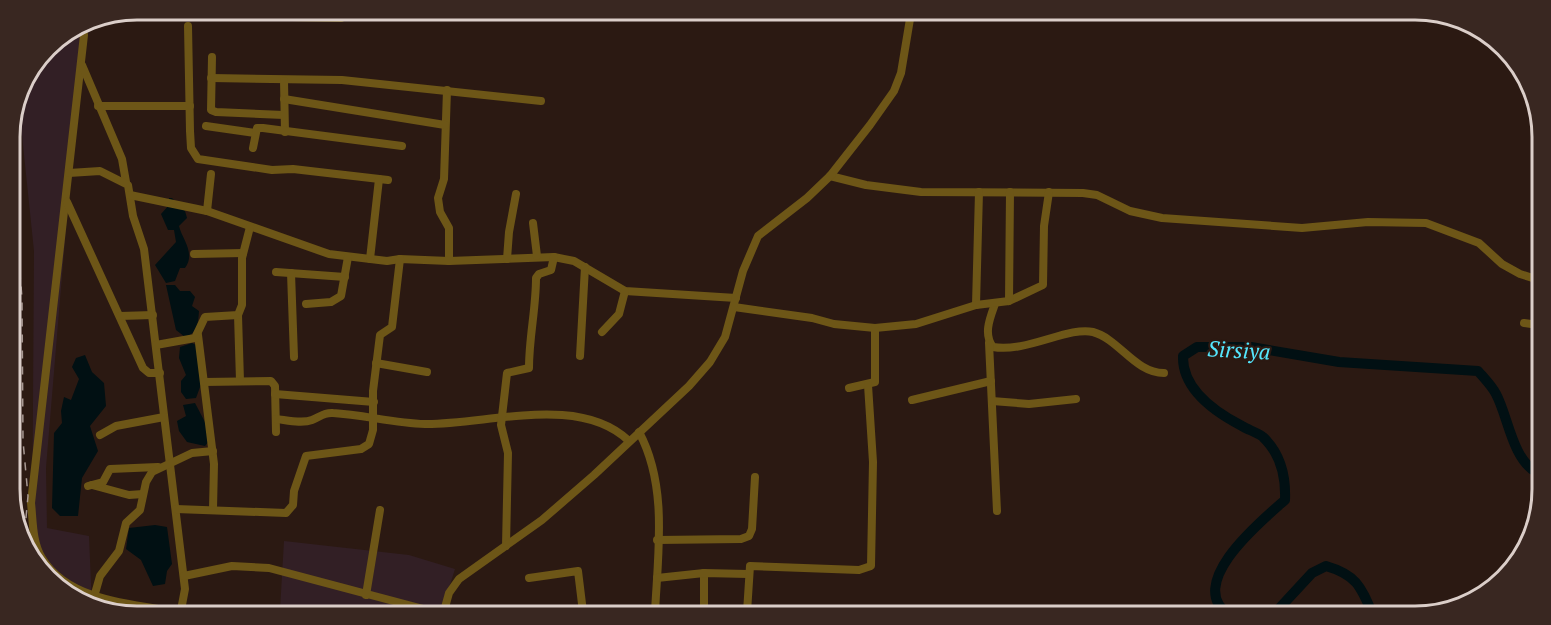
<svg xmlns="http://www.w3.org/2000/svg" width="1551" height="625" viewBox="0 0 1551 625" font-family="'PT Serif',serif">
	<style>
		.industrial { fill: #321f25 }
		.water { fill: #011013 }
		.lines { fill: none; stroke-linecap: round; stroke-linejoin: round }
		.river { stroke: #011013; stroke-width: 10 }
		.minor { stroke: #6d5617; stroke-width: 8 }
		.rail { stroke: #a99a94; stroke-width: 1.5; stroke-dasharray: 8 8; stroke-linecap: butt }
		.labels { text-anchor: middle; stroke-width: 4.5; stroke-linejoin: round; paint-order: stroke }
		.water-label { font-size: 22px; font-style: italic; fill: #54e6fd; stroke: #2b1912 }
		.rim { fill: none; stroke: #dbcec9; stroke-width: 3 }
	</style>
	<rect width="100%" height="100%" fill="#2b1912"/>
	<g class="industrial">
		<path d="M81 23 82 36 46 468 47 528 89 536 92 607 40 572 32 555 34 251 18 97 22 80 52 41Z"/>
		<path d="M284 541 409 555 455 569 442 610 489 611 280 610Z"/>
	</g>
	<g class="water">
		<path d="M169 198H172L185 211 187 218 179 226C182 239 196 253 185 268H180L175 281 166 283 155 265 176 242 174 230H168L161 214 169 205Z"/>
		<path d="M166 285H175L180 291H190L195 297 192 306 199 311C198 323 198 333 185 337L176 330Z"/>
		<path d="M192 343 202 348 203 379 196 398 186 399 181 392V381L186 375 179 358 180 347Z"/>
		<path d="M85 355 92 372 104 383 106 406 90 426 98 451 82 478 78 516H60L52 508 54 433 62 423 61 411 64 397 71 400 79 379 72 367 76 358Z"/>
		<path d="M195 403 206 424 209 441 205 446 187 442 179 431 177 421 186 416 183 405Z"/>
		<path d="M155 525 167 527 172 564 167 571 165 584 153 586 141 560 126 549 129 528Z"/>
	</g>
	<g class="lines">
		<g class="river">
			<path d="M1229 615C1184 584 1261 521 1285 500 1286 476 1281 454 1263 437 1257 432 1248 430 1242 426 1215 412 1182 389 1183 356L1197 347H1251L1339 362 1478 371C1484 378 1492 386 1496 394 1508 416 1512 458 1536 472"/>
			<path d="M1273 615 1312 573 1326 566C1357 575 1361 587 1373 615"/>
		</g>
		<g class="minor">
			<path d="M224 9 229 15 244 16 341 18"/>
			<path d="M82 22 84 35 31 503C33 520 32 542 42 558 65 596 118 603 159 609"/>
			<path d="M188 26 190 131 191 148 198 159 272 170 293 169 388 180"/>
			<path d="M212 57 211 110 216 112 284 115"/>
			<path d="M82 65 122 159 126 182"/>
			<path d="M211 78 342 80 541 101"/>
			<path d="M284 81 285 132"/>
			<path d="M447 90 444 179 438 198 440 212 449 228V261"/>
			<path d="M284 99 445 125"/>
			<path d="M98 106H190"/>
			<path d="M206 126 255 133"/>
			<path d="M253 148 257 128H263L402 146"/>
			<path d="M69 173 100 171 128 185 133 216 144 249 185 589 181 610"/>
			<path d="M830 176 866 185 921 192 1083 193 1097 195 1130 211 1162 218 1302 228 1368 222 1426 223 1479 243 1502 264 1520 274 1539 280"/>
			<path d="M130 195 207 211 329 254 387 261 400 259 449 261 554 257 574 261 625 291 736 298"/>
			<path d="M67 202 143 368 149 373H160"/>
			<path d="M207 211 211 174"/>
			<path d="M533 223 537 256"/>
			<path d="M194 254 243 253"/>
			<path d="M370 259 379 179"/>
			<path d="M507 259 509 232 516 194"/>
			<path d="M276 272 345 277"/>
			<path d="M291 273 294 357"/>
			<path d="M1009 301 1043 285 1044 226 1049 192"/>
			<path d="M306 304 331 302 341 296 348 257"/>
			<path d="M995 304C990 318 983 334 993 347 1026 353 1069 326 1093 332 1119 339 1135 373 1164 373"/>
			<path d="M976 305 979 192"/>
			<path d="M734 307 812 318 834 324 875 328 916 324 976 305 1009 301 1010 192"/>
			<path d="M238 315 240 381"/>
			<path d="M120 316 153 315"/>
			<path d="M1524 323 1538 325"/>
			<path d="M602 332 619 314 625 291"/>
			<path d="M198 335 214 464 213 509"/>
			<path d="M989 343 997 511"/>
			<path d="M156 345 195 338 205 317 238 315 242 305V258L250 227"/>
			<path d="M580 356 585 267"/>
			<path d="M376 363 427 372"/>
			<path d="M204 382 271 381 275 386 276 432"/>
			<path d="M849 388 875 382V328"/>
			<path d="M275 394 374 402"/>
			<path d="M912 400 991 381"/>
			<path d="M992 401 1029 404 1076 399"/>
			<path d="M276 419C286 420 302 424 312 420 320 417 324 412 333 413 364 415 394 423 425 424 487 425 579 393 629 441"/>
			<path d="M639 432C668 486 658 552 655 612"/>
			<path d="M100 435 116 426 164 417"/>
			<path d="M92 485 129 495 143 494"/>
			<path d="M88 486 103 482 110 469 158 467"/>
			<path d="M176 509 286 513 293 505 294 491 306 456 361 449 369 444 373 430V391L380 335 392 327 400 259"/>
			<path d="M657 540 741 539 749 536 752 529 755 477"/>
			<path d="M506 546 508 453 501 425 507 373 529 368C529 337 536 309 536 278L539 274 551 270 554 257"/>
			<path d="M704 573V612"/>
			<path d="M184 576 232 566 269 568 431 611"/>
			<path d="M529 578 578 571 583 612"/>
			<path d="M657 578 704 573 748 574"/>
			<path d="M366 595 380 510"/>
			<path d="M94 597 100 576 119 551 126 523 140 510 146 482 152 472 192 453 213 451"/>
			<path d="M444 611 449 593 459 579 542 520 594 475 689 386 710 362 725 337 743 271 758 236 807 198 830 176 870 125 894 91 901 73 911 13"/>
			<path d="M747 612 750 566 859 570 871 566 873 462 868 385"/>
		</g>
		<g class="rail">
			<path d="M9 143 22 298 23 441 28 496 24 539"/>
			<path d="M10 276 16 521"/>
		</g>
	</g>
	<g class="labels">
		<g class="water-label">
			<text transform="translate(1239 350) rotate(3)" y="8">Sirsiya</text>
		</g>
	</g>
	<path d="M0 0H1551V625H0ZM137 20H1415A117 117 0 0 1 1532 137V489A117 117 0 0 1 1415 606H137A117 117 0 0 1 20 489V137A117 117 0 0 1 137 20Z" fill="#392721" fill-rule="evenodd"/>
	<path class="rim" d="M137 20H1415A117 117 0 0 1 1532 137V489A117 117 0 0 1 1415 606H137A117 117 0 0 1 20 489V137A117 117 0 0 1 137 20Z"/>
</svg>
